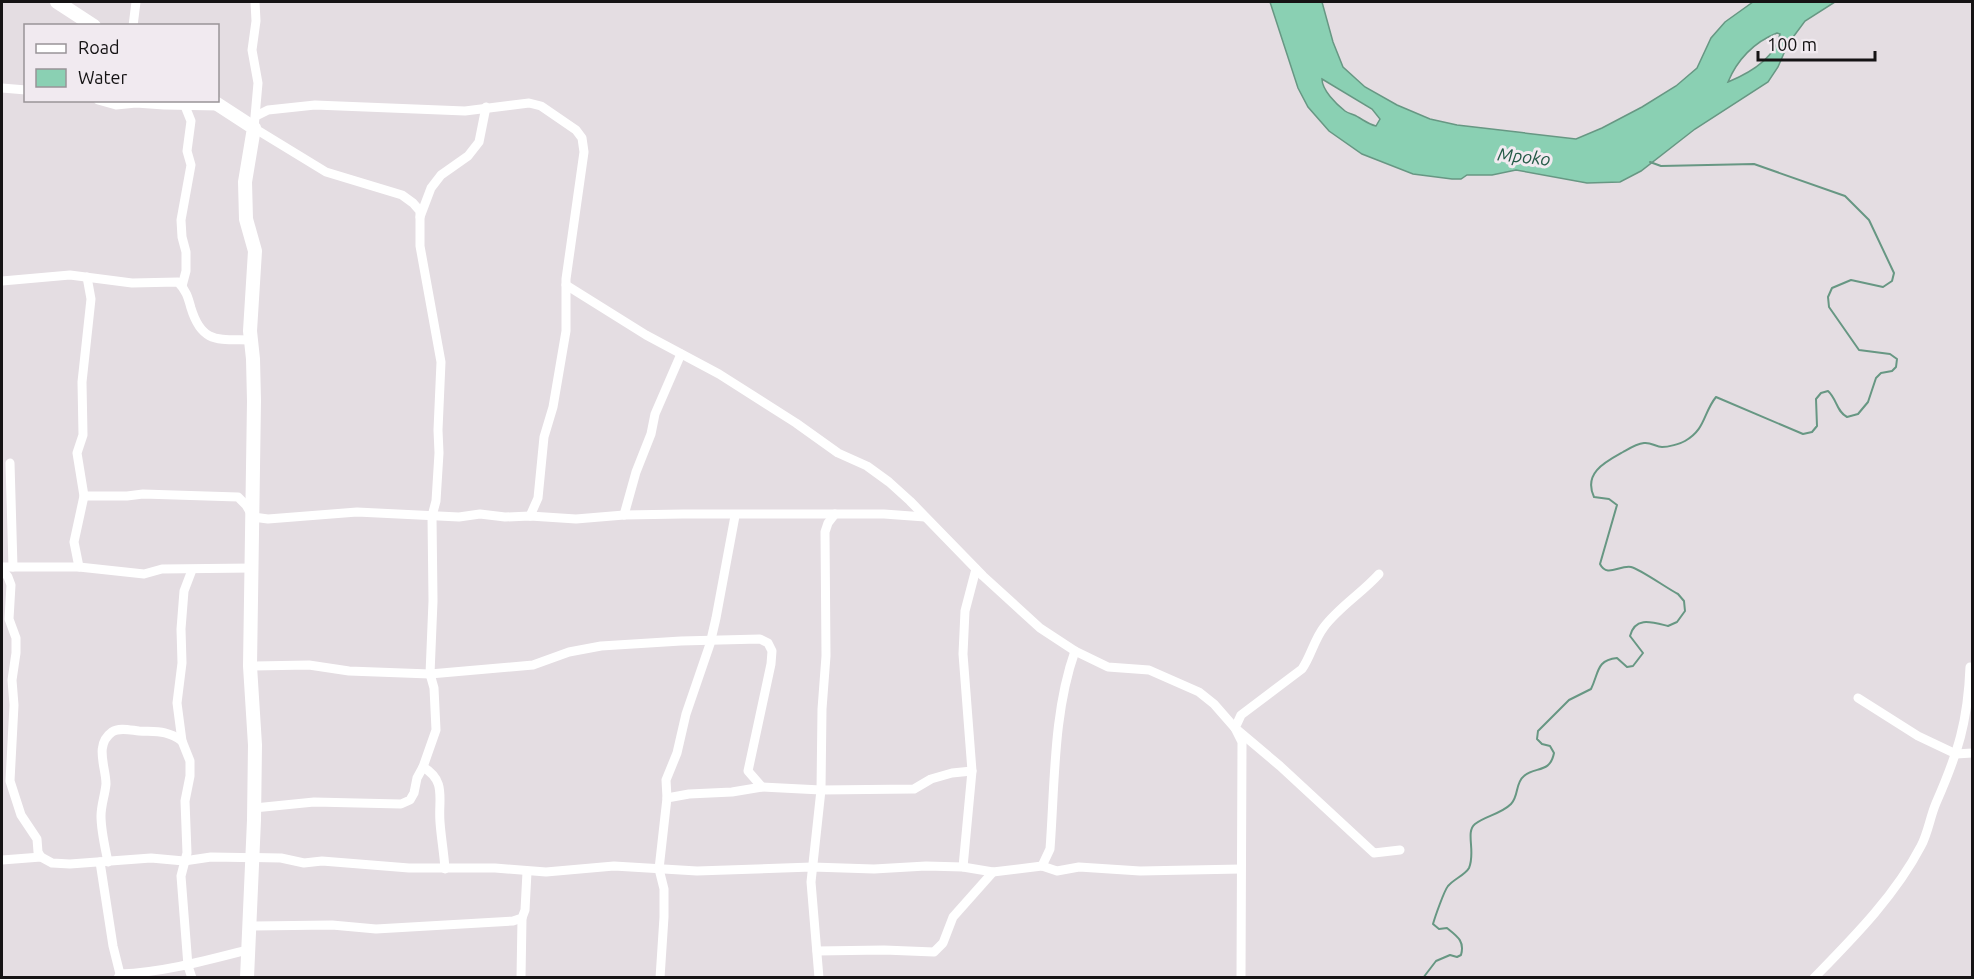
<svg xmlns="http://www.w3.org/2000/svg" width="1974" height="979" viewBox="0 0 1974 979" font-family="Ubuntu,sans-serif">
	<style>
		.water { fill: #8ad0b3; stroke: #679783; stroke-width: 1.5; fill-rule: evenodd }
		.lines { fill: none; stroke-linecap: round; stroke-linejoin: round }
		.stream { stroke: #679783; stroke-width: 2 }
		.street { stroke: #fff; stroke-width: 9 }
		.secondary { stroke: #fff; stroke-width: 14 }
		.labels { text-anchor: middle; stroke-width: 6; stroke-linejoin: round; paint-order: stroke }
		.water-label { font-size: 18px; font-style: italic; fill: #245a47; stroke: #f1eaf0 }
	</style>
	<rect width="100%" height="100%" fill="#e4dde2"/>
	<path class="water" d="M1270 2H1322L1333 42 1343 67 1365 87 1397 105 1430 119 1457 125 1576 139 1602 128 1642 107 1676 86 1697 68 1711 38 1725 22 1753 2H1835L1805 21 1788 44 1778 67 1768 82 1695 129 1641 171 1620 182 1587 183 1516 170 1492 175H1467L1461 179H1452L1413 174 1362 154 1329 131 1308 107 1298 88ZM1777 33 1780 34C1775 59 1750 73 1728 82 1737 60 1754 42 1777 33ZM1322 79 1372 109 1380 119 1376 126C1368 124 1365 121 1358 117 1354 114 1349 114 1345 111 1336 104 1322 90 1322 79Z"/>
	<g class="lines">
		<path class="stream" d="M1423 978 1436 961 1450 955 1457 957 1461 955C1465 941 1457 936 1447 928L1439 929 1433 924C1435 917 1444 891 1448 886 1454 879 1465 875 1469 868 1476 852 1465 832 1475 824 1485 816 1501 814 1511 804 1519 796 1515 783 1524 776 1535 766 1550 774 1554 753L1550 746 1542 744 1537 739 1538 731 1569 700 1591 689C1599 673 1596 660 1617 658L1627 667 1633 666 1643 653 1630 636C1635 616 1652 622 1668 626L1677 622 1685 611 1684 601 1678 594C1668 589 1640 569 1631 567 1619 565 1607 578 1600 564L1617 505 1609 499 1594 497C1583 473 1605 462 1623 452 1630 448 1636 444 1644 443 1651 442 1656 447 1662 447 1668 447 1680 444 1685 441 1706 429 1703 413 1716 397L1803 434 1812 432 1817 426 1816 399 1821 393 1828 391C1837 399 1836 411 1847 417L1858 414 1868 402 1876 378 1881 373 1892 371 1896 367 1897 359 1890 354 1859 350 1829 307 1828 297 1832 288 1851 280 1883 287 1892 281 1894 273 1869 220 1845 196 1754 164 1661 166 1650 162"/>
		<g class="street">
			<path d="M133 26 136 2"/>
			<path d="M2 88 26 90"/>
			<path d="M98 100 116 105 136 103 164 105 219 106"/>
			<path d="M256 116 268 110 315 105 465 111 529 103 541 106 576 130 582 138 584 152 566 279V331L553 407 544 437 538 498 530 516"/>
			<path d="M420 217 431 188 441 175 468 156 479 142 486 107"/>
			<path d="M2 281 70 275 132 283 178 282C186 290 188 297 191 308 202 344 218 339 251 340"/>
			<path d="M566 285 646 335 719 374 796 423 838 453 867 466 889 482 910 501 983 576 1040 628 1075 651 1108 667 1149 670 1199 692 1214 704 1235 728 1242 742 1241 978"/>
			<path d="M182 286 186 271V252L182 237 181 220 191 165 187 151 191 121 185 106"/>
			<path d="M10 463 13 567"/>
			<path d="M84 496H127L143 494 238 497 246 505 253 517 268 519 357 512 459 517 480 514 505 517 530 516 576 519 624 515 683 514H884L925 517"/>
			<path d="M624 515 636 472 651 434 655 414 681 354"/>
			<path d="M2 567H79L144 574 162 569 253 568"/>
			<path d="M79 567 74 542 84 496 77 453 83 435 82 382 91 299 87 277"/>
			<path d="M2 569 8 577 11 585 9 619 16 638V653L12 680 14 705 10 781 21 815 37 839 38 852 41 857"/>
			<path d="M192 570 184 591 181 629 182 663 177 703 182 741 190 761V776L185 801 187 853 181 876 188 966 192 978"/>
			<path d="M1379 574C1362 593 1339 607 1324 627 1314 640 1311 656 1302 669L1241 715 1235 728 1280 766 1374 853 1400 850"/>
			<path d="M250 666 309 665 349 671 430 674 533 665 569 652 601 646 681 641 760 639 768 643 772 651 771 664 748 771 762 787"/>
			<path d="M1858 698 1918 736 1956 754 1972 753"/>
			<path d="M423 767C447 781 438 799 440 822 441 837 444 853 445 869"/>
			<path d="M667 798 689 794 732 792 762 787 821 790 914 789 931 779 952 773 972 771"/>
			<path d="M254 808 314 802 401 804 410 800 414 793 417 778 423 767 436 730 434 688 430 674 433 601 432 516 436 501 439 453 438 430 441 362 420 246V211L413 203 402 195 326 172 254 128 258 83 252 50 256 21 255 2"/>
			<path d="M2 860 41 857 52 863 70 864 151 858 184 861 211 857 281 858 304 863 322 861 409 868H495L546 872 614 866 697 871 812 867 874 869 926 866 963 867 993 872 1042 866 1057 871 1079 867 1140 871 1241 869"/>
			<path d="M100 862 113 946 120 974 118 978"/>
			<path d="M108 862C105 847 101 831 101 816 101 805 105 795 106 784 106 767 94 745 112 732 119 727 130 730 139 731 156 732 167 730 182 741"/>
			<path d="M1042 866 1050 849C1055 783 1053 713 1075 651"/>
			<path d="M963 867 972 771 963 654 965 611 976 569"/>
			<path d="M248 926 332 925 376 929 513 921 522 918 525 910 527 872"/>
			<path d="M817 951 884 950 934 952 943 943 953 917 993 872"/>
			<path d="M120 974C164 972 204 961 247 950"/>
			<path d="M521 978 522 918"/>
			<path d="M660 978 664 917V889L659 869 667 798 666 780 677 753 686 714 710 644 716 618 735 516"/>
			<path d="M819 978 811 882 821 790 822 709 826 656 825 532 828 523 835 514"/>
			<path d="M1814 978C1853 938 1895 896 1921 846 1928 833 1930 817 1936 803 1958 753 1968 721 1970 667"/>
		</g>
		<g class="secondary">
			<path d="M57 2 94 26"/>
			<path d="M211 100 254 128 245 182 246 219 255 251 250 331 253 359 254 401 250 666 255 745 254 820 247 978"/>
		</g>
	</g>
	<g class="labels">
		<g class="water-label">
			<text transform="translate(1524 157) rotate(6)" y="6">Mpoko</text>
		</g>
	</g>
	<rect width="1974" height="979" fill="none" stroke="#151314" stroke-width="6"/>
	<rect x="24" y="24" width="195" height="78" fill="#f1eaf0" stroke="#999498" stroke-width="1.5"/>
	<rect x="36" y="44" width="30" height="9" fill="#ffffff" stroke="#999498" stroke-width="1.5"/>
	<text x="78" y="54" font-size="18" fill="#151314">Road</text>
	<rect x="36" y="69" width="30" height="18" fill="#8ad0b3" stroke="#999498" stroke-width="1.5"/>
	<text x="78" y="84" font-size="18" fill="#151314">Water</text>
	<path d="M1758 51v9h117v-9" fill="none" stroke="#151314" stroke-width="3"/>
	<text x="1767" y="51" font-size="18" fill="#151314" stroke="#f1eaf0" stroke-width="4.5" paint-order="stroke">100 m</text>
</svg>
